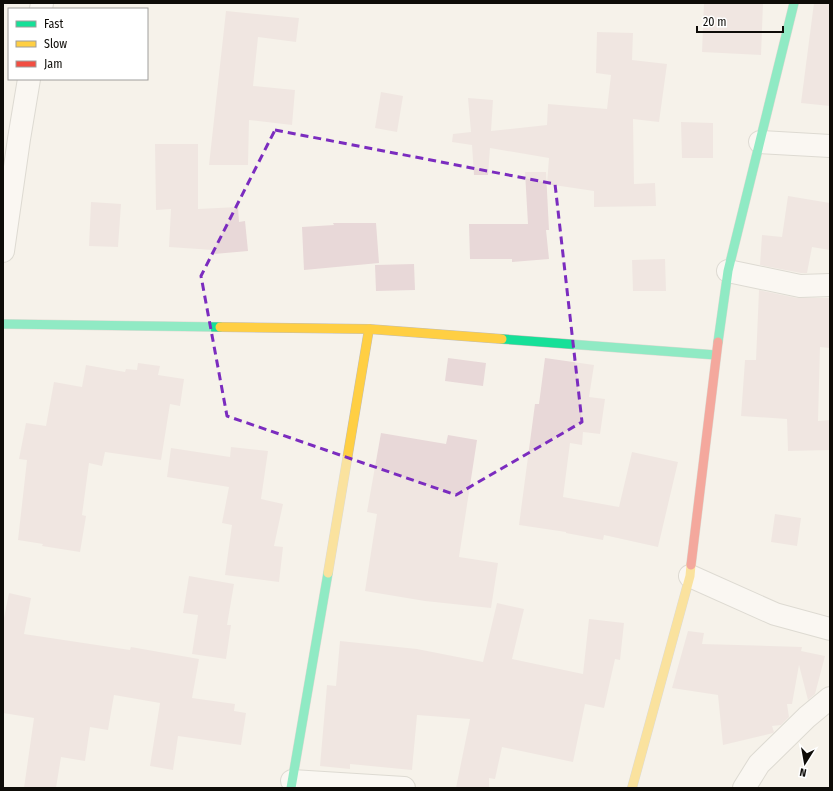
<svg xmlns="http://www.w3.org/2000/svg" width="833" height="791" viewBox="0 0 833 791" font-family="'Fira Sans Condensed',sans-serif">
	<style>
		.building { fill: #e8d8d8 }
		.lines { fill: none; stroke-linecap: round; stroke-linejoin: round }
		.street-casing { stroke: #c0bdb7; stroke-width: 24 }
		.fast-casing { stroke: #c0bdb7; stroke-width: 10 }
		.slow-casing { stroke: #c0bdb7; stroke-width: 10 }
		.jam-casing { stroke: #c0bdb7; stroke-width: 10 }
		.street { stroke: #fefdfc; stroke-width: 22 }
		.fast { stroke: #16e098; stroke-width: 9 }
		.slow { stroke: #ffcf43; stroke-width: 9 }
		.jam { stroke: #f24e42; stroke-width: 9 }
		.marked { fill: none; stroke: #7b2cbf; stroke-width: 3; stroke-dasharray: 8 5; stroke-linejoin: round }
	</style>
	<rect width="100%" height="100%" fill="#f6f2ea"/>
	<g class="building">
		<path d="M704 3H763L761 55 702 52Z"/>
		<path d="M814 3H830V106L801 103Z"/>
		<path d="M226 11 299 18 296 42 258 37 253 86 295 90 292 125 249 120 248 165H209Z"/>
		<path d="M597 32 633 33 632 60 667 64 659 122 633 119 634 184 655 183 656 206 594 207V191L547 184 549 158 490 148 488 175H474L472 145 452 142 453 134 471 132 468 98 493 100 491 131 547 125 548 104 607 109 611 75 596 73Z"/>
		<path d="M381 92 403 96 397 132 375 128Z"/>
		<path d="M681 122 713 123V158H682Z"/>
		<path d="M155 144H198V209L238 207 239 222 245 221 248 251 214 254 213 250 169 247 171 209 156 210Z"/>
		<path d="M525 172H546L549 230H546L549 259 512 262V259H470L469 224H528Z"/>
		<path d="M788 196 830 203V250L812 247 807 273H801L760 265 762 235 782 237Z"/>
		<path d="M91 202 121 204 118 247 89 246Z"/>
		<path d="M333 223H376L379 263 304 270 302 227 334 225Z"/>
		<path d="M665 259 666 291H633L632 260Z"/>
		<path d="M414 264 415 290 376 291 375 265Z"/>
		<path d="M759 290 797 298H830V348L820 347 818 421 830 420V450L788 451 787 419 741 416 745 360H756Z"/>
		<path d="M448 358 486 363 483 386 445 381Z"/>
		<path d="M545 358 594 365 589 397 605 399 600 434 583 432 582 445 570 443 563 497 619 507 632 452 678 462 658 547 604 535 603 540 566 533V532L519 525 535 404H539Z"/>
		<path d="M138 363 160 366 158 375 184 379 180 406 170 404 161 460 105 452 102 466 89 463 82 515 86 516 80 552 42 546 43 544 18 540 27 460 19 459 26 423 46 426 54 382 82 387 86 365 125 372 126 369 137 370Z"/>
		<path d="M381 433 446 444 448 435 477 440 459 557 498 563 491 608 425 601 365 591 377 514 367 512Z"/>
		<path d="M231 447 268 451 261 499 283 504 274 546 283 547 279 582 225 575 232 525 222 523 229 487 167 477 171 448 230 457Z"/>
		<path d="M775 514 801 518 797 546 771 542Z"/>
		<path d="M189 576 234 584 227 625H231L226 659 192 654 198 615 183 613Z"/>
		<path d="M9 593 31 598 24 634 130 650 131 647 199 659 192 698 235 704 234 711 246 713 241 745 178 736 173 770 150 766 160 703 114 695 108 730 90 727 85 761 61 757 56 788H24L34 718 3 713V623Z"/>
		<path d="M497 603 524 609 512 659 583 674 589 619 624 623 620 660 615 659 604 708 585 704 573 762 502 747 495 779 489 778V788H456L470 719 417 715 412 770 350 764V769L320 766 327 685 336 686 340 641 417 649 483 662Z"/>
		<path d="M688 631 704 633 702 644 802 647 801 651 825 656 815 694 808 700 799 665 792 704H787L789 717 781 725 772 726 774 732 773 733 723 745 718 695 672 688Z"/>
	</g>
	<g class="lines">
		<g class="street-casing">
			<g id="street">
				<path d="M41 9 42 3"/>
				<path d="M760 142 830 146"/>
				<path d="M3 251 19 139 29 79"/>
				<path d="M728 271 800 286 830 285"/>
				<path d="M690 576 775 614 830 629"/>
				<path d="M292 781 404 788"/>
				<path d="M744 788 759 764 807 717 830 698"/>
			</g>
		</g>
		<g class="fast-casing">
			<g id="fast">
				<path d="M3 324 220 327"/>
				<path d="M502 339 716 355"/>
				<path d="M718 342 728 271 794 3"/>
				<path d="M291 788 328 573"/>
			</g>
		</g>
		<g class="slow-casing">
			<g id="slow">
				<path d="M220 327 369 329 502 339"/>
				<path d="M328 573 369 329"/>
				<path d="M632 788 690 576 691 565"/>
			</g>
		</g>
		<g class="jam-casing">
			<path id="jam" d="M691 565 718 342"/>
		</g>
		<use href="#street" class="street"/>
		<use href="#fast" class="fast"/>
		<use href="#slow" class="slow"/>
		<use href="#jam" class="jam"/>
	</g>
	<path d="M0 0H833V791H0ZM275 130 555 184 582 422 456 495 227 416 201 276Z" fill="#f6f2ea" fill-opacity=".55" fill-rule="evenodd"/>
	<path class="marked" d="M275 130 555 184 582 422 456 495 227 416 201 276Z"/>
	<rect width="833" height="791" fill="none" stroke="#0e0c08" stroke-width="8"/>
	<rect x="8" y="8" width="140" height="72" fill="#ffffff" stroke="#9f9e9c"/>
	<rect x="16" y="21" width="20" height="6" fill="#16e098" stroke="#9f9e9c"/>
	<text x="44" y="28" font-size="12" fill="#0e0c08">Fast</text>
	<rect x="16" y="41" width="20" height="6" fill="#ffcf43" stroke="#9f9e9c"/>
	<text x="44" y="48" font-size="12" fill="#0e0c08">Slow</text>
	<rect x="16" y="61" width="20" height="6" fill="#f24e42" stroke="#9f9e9c"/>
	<text x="44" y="68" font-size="12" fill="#0e0c08">Jam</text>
	<g transform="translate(805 763) rotate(191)" stroke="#ffffff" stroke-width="3" paint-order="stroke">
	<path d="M0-3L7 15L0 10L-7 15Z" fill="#0e0c08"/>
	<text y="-6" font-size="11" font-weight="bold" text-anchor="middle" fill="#0e0c08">N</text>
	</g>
	<path d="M697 26v6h86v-6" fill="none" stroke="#0e0c08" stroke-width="2"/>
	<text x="703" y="26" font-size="12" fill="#0e0c08" stroke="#ffffff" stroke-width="3" paint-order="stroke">20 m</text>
</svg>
